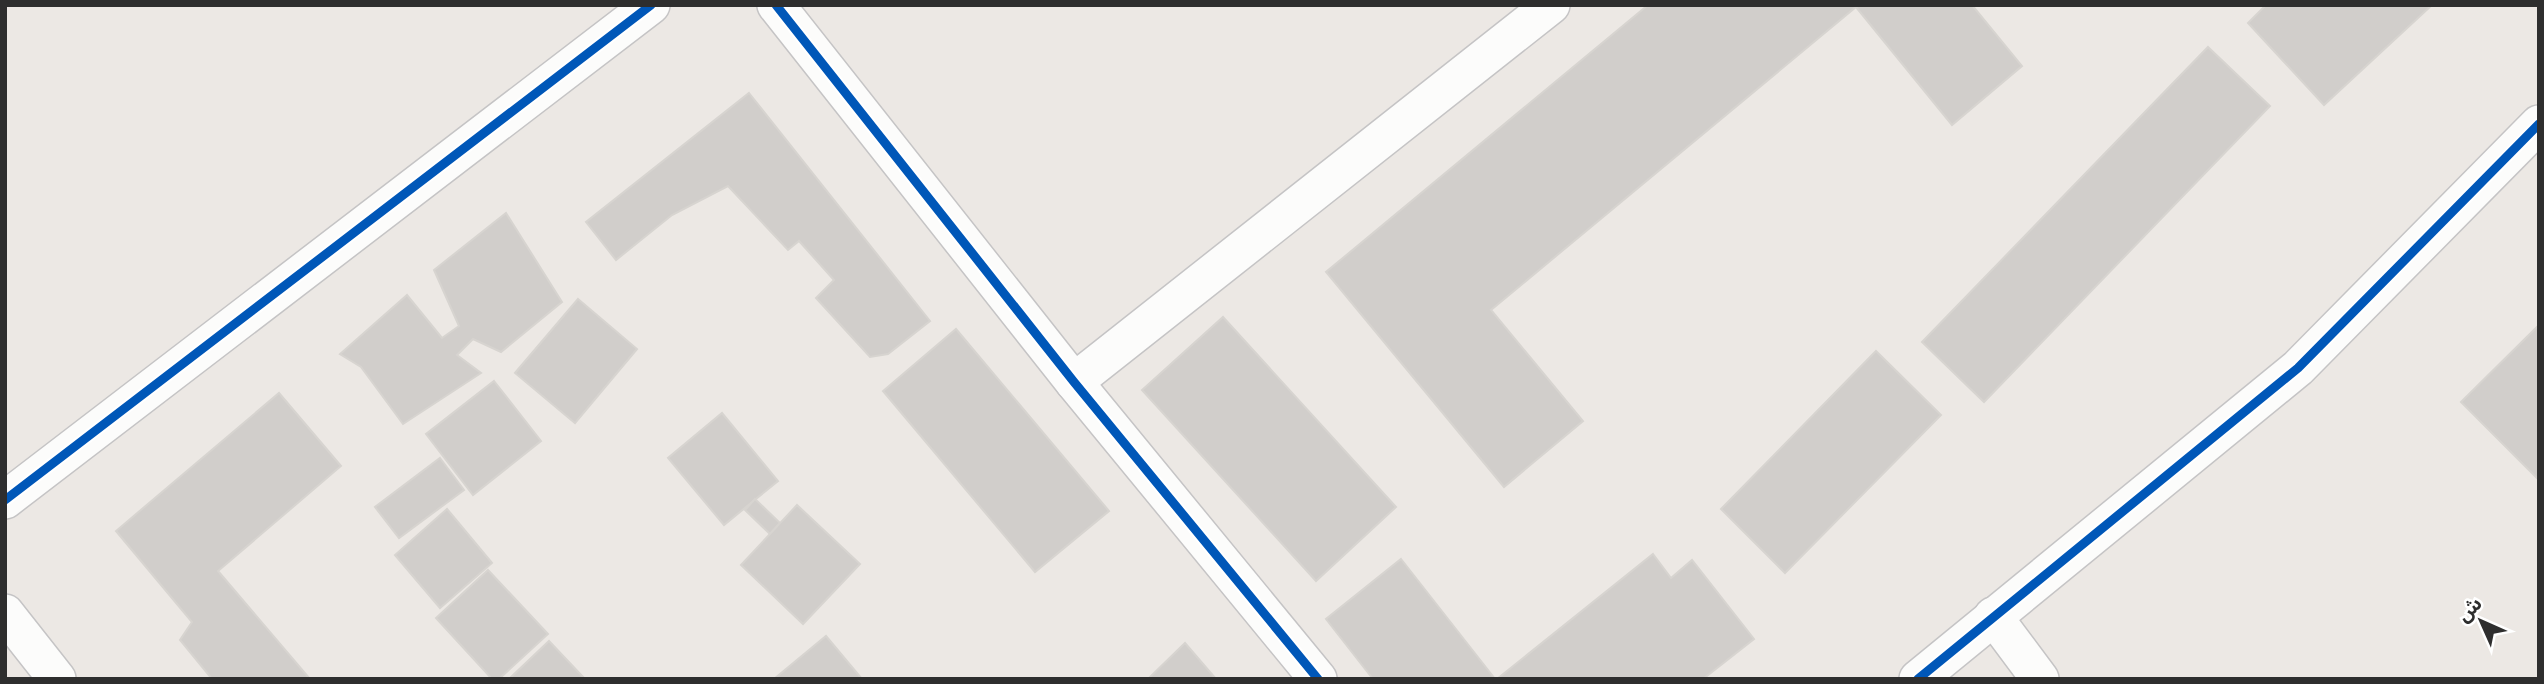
<svg xmlns="http://www.w3.org/2000/svg" width="2544" height="684" viewBox="0 0 2544 684" font-family="Roboto,'Noto Sans Arabic',sans-serif">
	<style>
		.building { fill: #d1cecb; stroke: #d7d4d0; stroke-width: 2 }
		.lines { fill: none; stroke-linecap: round; stroke-linejoin: round }
		.minor-casing { stroke: #c5c4c5; stroke-width: 40 }
		.minor { stroke: #fcfcfb; stroke-width: 37 }
		.cycleway-casing { stroke: #fff; stroke-width: 13 }
		.cycleway { stroke: #0057b8; stroke-width: 9 }
	</style>
	<rect width="100%" height="100%" fill="#ece8e4"/>
	<g class="building">
		<path d="M1648 5H1972L2022 66 1952 125 1856 7 1491 310 1583 421 1504 487 1326 272Z"/>
		<path d="M2266 5H2432L2324 105 2248 23Z"/>
		<path d="M2208 47 2270 106 1984 402 1922 342Z"/>
		<path d="M749 93 930 321 888 354 870 357 816 298 834 280 799 241 788 250 728 186 672 215 616 260 586 222Z"/>
		<path d="M506 213 562 302 501 352 473 339 457 355 481 373 403 424 361 367 340 354 407 295 442 338 459 326 434 270Z"/>
		<path d="M578 299 637 349 575 423 515 373Z"/>
		<path d="M1223 317 1396 507 1316 581 1142 390Z"/>
		<path d="M2539 325V480L2461 402Z"/>
		<path d="M956 329 1109 511 1035 572 883 391Z"/>
		<path d="M1876 351 1941 415 1785 573 1721 509Z"/>
		<path d="M494 381 541 441 473 495 426 434Z"/>
		<path d="M279 393 341 466 218 571 310 679H212L180 640 192 622 116 531Z"/>
		<path d="M722 413 778 481 724 525 668 458Z"/>
		<path d="M440 458 464 490 399 538 375 507Z"/>
		<path d="M755 499 780 523 770 534 745 510Z"/>
		<path d="M797 505 860 564 803 624 741 565Z"/>
		<path d="M447 509 492 563 440 608 395 555Z"/>
		<path d="M1653 554 1671 578 1692 560 1754 639 1703 679H1497Z"/>
		<path d="M1401 559 1495 679H1373L1326 619Z"/>
		<path d="M488 570 548 634 499 679H492L436 618Z"/>
		<path d="M826 636 862 679H774Z"/>
		<path d="M549 641 585 679H509Z"/>
		<path d="M1185 643 1216 679H1148Z"/>
	</g>
	<g class="lines">
		<g class="minor-casing">
			<g id="minor">
				<path d="M776 5 1074 382 1318 679"/>
				<path d="M1074 382 1551 5"/>
				<path d="M5 500 651 5"/>
				<path d="M5 613 57 679"/>
				<path d="M1993 616 2040 679"/>
				<path d="M1918 679 2298 368 2539 124"/>
			</g>
		</g>
		<use href="#minor" class="minor"/>
		<g class="cycleway-casing">
			<g id="cycleway">
				<path d="M776 5 1074 382 1318 679"/>
				<path d="M5 500 651 5"/>
				<path d="M1918 679 2298 368 2539 124"/>
			</g>
		</g>
		<use href="#cycleway" class="cycleway"/>
	</g>
	<rect width="2544" height="684" fill="none" stroke="#2e2e2e" stroke-width="14"/>
	<g transform="translate(2481 621) rotate(315)" stroke="#ffffff" stroke-width="5" paint-order="stroke">
	<path d="M0-5L12 26L0 18L-12 26Z" fill="#2e2e2e"/>
	<text y="-10" font-size="19" font-weight="bold" text-anchor="middle" fill="#2e2e2e">ش</text>
	</g>
</svg>
